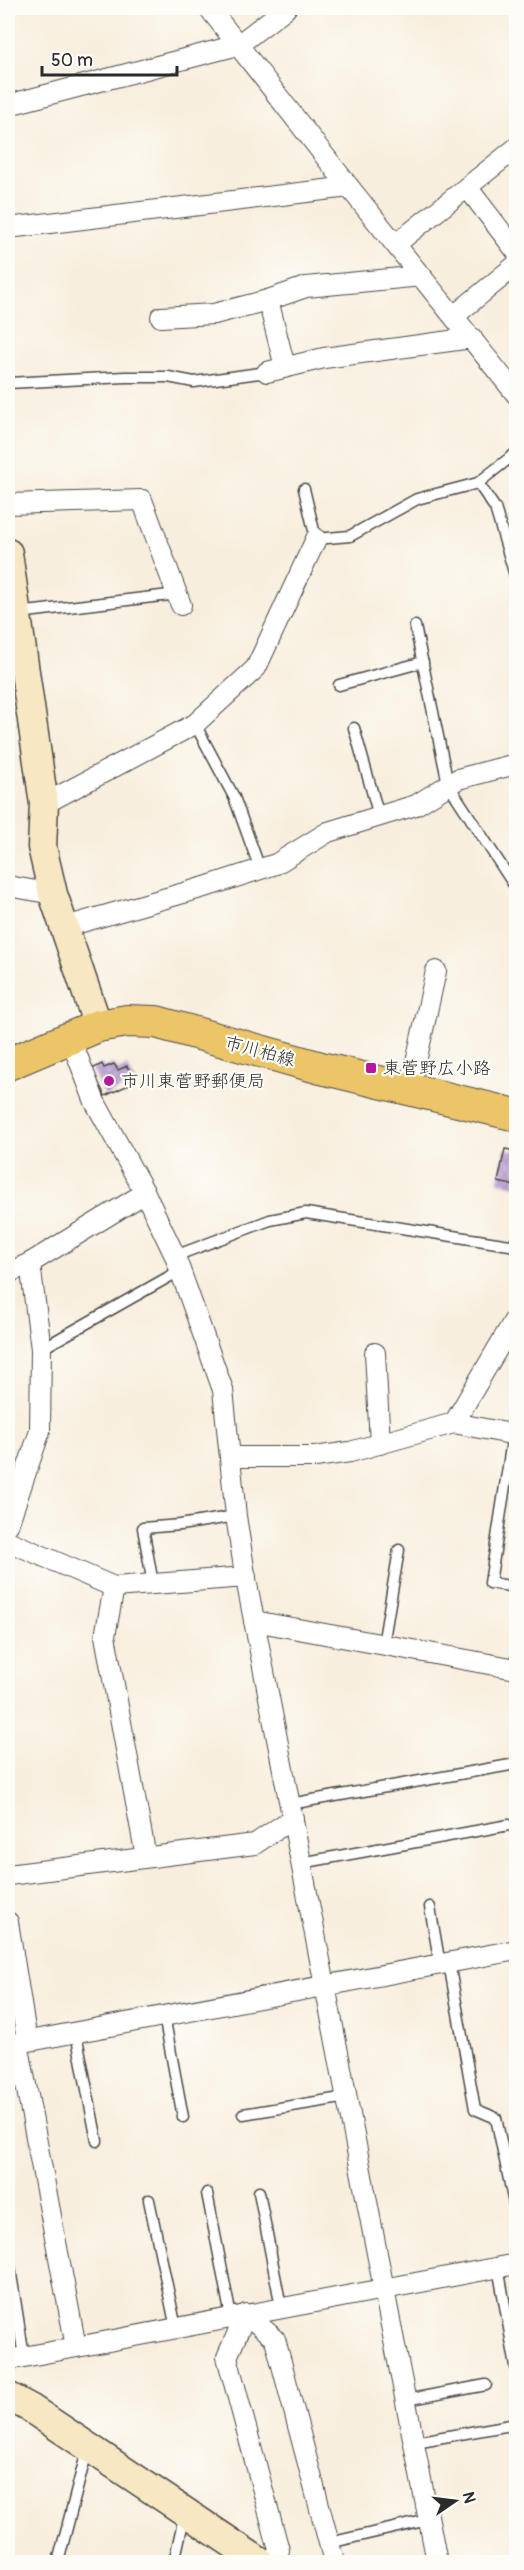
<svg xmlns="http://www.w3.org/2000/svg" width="524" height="2570" viewBox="0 0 524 2570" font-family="Pangolin,'Klee One',sans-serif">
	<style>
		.building { fill: url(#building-cross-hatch) }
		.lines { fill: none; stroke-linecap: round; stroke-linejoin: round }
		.lane-casing { stroke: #4a4846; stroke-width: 13 }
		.street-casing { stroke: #4a4846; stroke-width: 22 }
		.secondary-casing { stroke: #4a4846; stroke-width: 31 }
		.primary-casing { stroke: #4a4846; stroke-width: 34 }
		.lane { stroke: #fff; stroke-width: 10 }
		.street { stroke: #fff; stroke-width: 20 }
		.secondary { stroke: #f7e8c3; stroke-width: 28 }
		.primary { stroke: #ecc569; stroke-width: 32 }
		.poi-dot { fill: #b5179e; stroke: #fdfcf7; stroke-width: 2 }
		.labels { text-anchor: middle; stroke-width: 4.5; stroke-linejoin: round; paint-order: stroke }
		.street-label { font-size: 18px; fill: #2b2b2b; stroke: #fdfcf7 }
		.poi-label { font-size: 18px; fill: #2b2b2b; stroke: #fdfcf7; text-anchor: start }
	</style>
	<defs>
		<pattern id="building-cross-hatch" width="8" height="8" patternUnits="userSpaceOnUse" patternTransform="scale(1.5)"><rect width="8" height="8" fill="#b89cd5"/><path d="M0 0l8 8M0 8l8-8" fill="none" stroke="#967fad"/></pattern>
	</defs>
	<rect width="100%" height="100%" fill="#fdfcf7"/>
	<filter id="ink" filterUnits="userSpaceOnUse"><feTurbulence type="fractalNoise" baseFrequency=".0167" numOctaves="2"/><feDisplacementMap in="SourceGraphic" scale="12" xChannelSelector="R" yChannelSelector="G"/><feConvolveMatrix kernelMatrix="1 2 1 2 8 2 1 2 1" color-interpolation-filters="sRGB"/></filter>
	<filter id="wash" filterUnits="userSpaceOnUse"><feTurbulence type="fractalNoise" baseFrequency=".008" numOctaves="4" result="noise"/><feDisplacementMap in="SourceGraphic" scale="24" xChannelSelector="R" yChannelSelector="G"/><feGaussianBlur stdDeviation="1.35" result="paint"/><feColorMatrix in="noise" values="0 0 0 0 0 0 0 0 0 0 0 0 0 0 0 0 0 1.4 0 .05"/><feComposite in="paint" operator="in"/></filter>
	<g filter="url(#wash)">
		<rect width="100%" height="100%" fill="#f8eedd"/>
		<g id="blocks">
			<g class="building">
				<path d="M102 1064 104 1068 114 1064 118 1070 127 1066 135 1082 105 1096 92 1069Z"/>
				<path d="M505 1149 516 1151V1186L498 1182Z"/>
			</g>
		</g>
	</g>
	<g filter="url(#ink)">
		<use href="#blocks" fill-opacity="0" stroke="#4a4846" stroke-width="1.5"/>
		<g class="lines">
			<g class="lane-casing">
				<g id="lane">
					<path d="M8 383 125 377H168L194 382 267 372"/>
					<path d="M478 483 495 508 516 579"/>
					<path d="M304 489 316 539 350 536 417 499 478 483 516 453"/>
					<path d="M18 613 178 594"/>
					<path d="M415 626 448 784 516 888"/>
					<path d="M339 685 423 662"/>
					<path d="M195 724 234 797 260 869"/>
					<path d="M354 728 379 816"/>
					<path d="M175 1256 270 1220 306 1213 516 1246"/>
					<path d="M41 1349 181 1270"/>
					<path d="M513 1434 490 1583 516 1587"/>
					<path d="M153 1584 143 1528 180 1525 236 1516"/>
					<path d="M383 1645 399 1550"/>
					<path d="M290 1804 516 1764"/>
					<path d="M301 1863 509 1825"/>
					<path d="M430 1907 440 1965"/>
					<path d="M449 1963 475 2109 496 2118 516 2213"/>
					<path d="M164 2016 183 2117"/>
					<path d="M76 2033 97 2141"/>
					<path d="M243 2114 347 2097"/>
					<path d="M259 2192 281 2307"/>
					<path d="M207 2193 231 2317"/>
					<path d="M149 2200 176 2328"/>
					<path d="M8 2255 24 2357"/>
					<path d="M498 2267 516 2367"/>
					<path d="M406 2400 486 2385"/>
					<path d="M415 2442 516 2424"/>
					<path d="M329 2543 428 2520"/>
					<path d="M58 2562 88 2447"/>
					<path d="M174 2562 185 2513"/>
				</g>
			</g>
			<g class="street-casing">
				<g id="street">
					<path d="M209 8 349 187 516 394"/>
					<path d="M8 105 238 45 286 8"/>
					<path d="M467 187 516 251"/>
					<path d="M8 228 349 187"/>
					<path d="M396 244 516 148"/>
					<path d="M454 316 516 265"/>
					<path d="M161 317 214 314 268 300"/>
					<path d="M285 367 268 300 306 287 422 276"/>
					<path d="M267 372 324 358 472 338"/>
					<path d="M8 504 142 500 181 605"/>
					<path d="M44 804 195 724 256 668 316 539"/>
					<path d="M8 886 53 894"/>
					<path d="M65 927 208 886 276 864 328 832 416 805 458 779 516 764"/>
					<path d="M70 1037 95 1102 145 1193 175 1256 223 1390 236 1516 245 1574 437 2562"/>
					<path d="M410 1089 436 971"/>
					<path d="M8 1273 30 1263 145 1193"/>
					<path d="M375 1353 380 1444"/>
					<path d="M454 1423 516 1317"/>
					<path d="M230 1457H315L350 1452 454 1423 516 1435"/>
					<path d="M8 1525 40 1431 41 1349 30 1263"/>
					<path d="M8 1541 114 1587 246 1577"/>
					<path d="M114 1587 105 1636 146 1857"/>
					<path d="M254 1621 516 1669"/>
					<path d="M8 1875 255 1844 293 1818"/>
					<path d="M8 1922 27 2041"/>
					<path d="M18 2043 76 2347"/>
					<path d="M8 2045 516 1950"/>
					<path d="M8 2360 516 2264"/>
					<path d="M274 2562 279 2550 227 2357 246 2314 275 2339 334 2562"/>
				</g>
			</g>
			<g class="secondary-casing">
				<g id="secondary">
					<path d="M8 553 44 804 42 847 53 894 98 1026"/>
					<path d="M8 2396 30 2408 260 2562"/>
				</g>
			</g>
			<g class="primary-casing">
				<path id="primary" d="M8 1064 98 1026 127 1021 156 1022 321 1068 516 1115"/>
			</g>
			<use href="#lane" class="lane"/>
			<use href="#street" class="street"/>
			<use href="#secondary" class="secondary"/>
			<use href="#primary" class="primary"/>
		</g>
	</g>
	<g class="poi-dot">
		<rect x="365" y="1062" width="12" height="12" rx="3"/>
		<circle cx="109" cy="1081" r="6"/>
	</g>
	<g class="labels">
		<g class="street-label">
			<text transform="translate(260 1051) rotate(15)" y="6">市川柏線</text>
		</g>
		<g class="poi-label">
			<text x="383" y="1074">東菅野広小路</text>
			<text x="121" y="1087">市川東菅野郵便局</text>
		</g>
	</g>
	<rect width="524" height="2570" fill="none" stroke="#fdfcf7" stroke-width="30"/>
	<g transform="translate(455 2501) rotate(76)" stroke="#fdfcf7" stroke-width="4.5" paint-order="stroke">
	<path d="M0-4.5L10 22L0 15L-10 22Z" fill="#2b2b2b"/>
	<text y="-9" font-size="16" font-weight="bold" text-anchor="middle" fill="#2b2b2b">N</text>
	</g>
	<path d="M42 66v9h135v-9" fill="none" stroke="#2b2b2b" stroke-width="3"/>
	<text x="51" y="66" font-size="18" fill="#2b2b2b" stroke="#fdfcf7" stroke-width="4.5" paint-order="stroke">50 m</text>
</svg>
